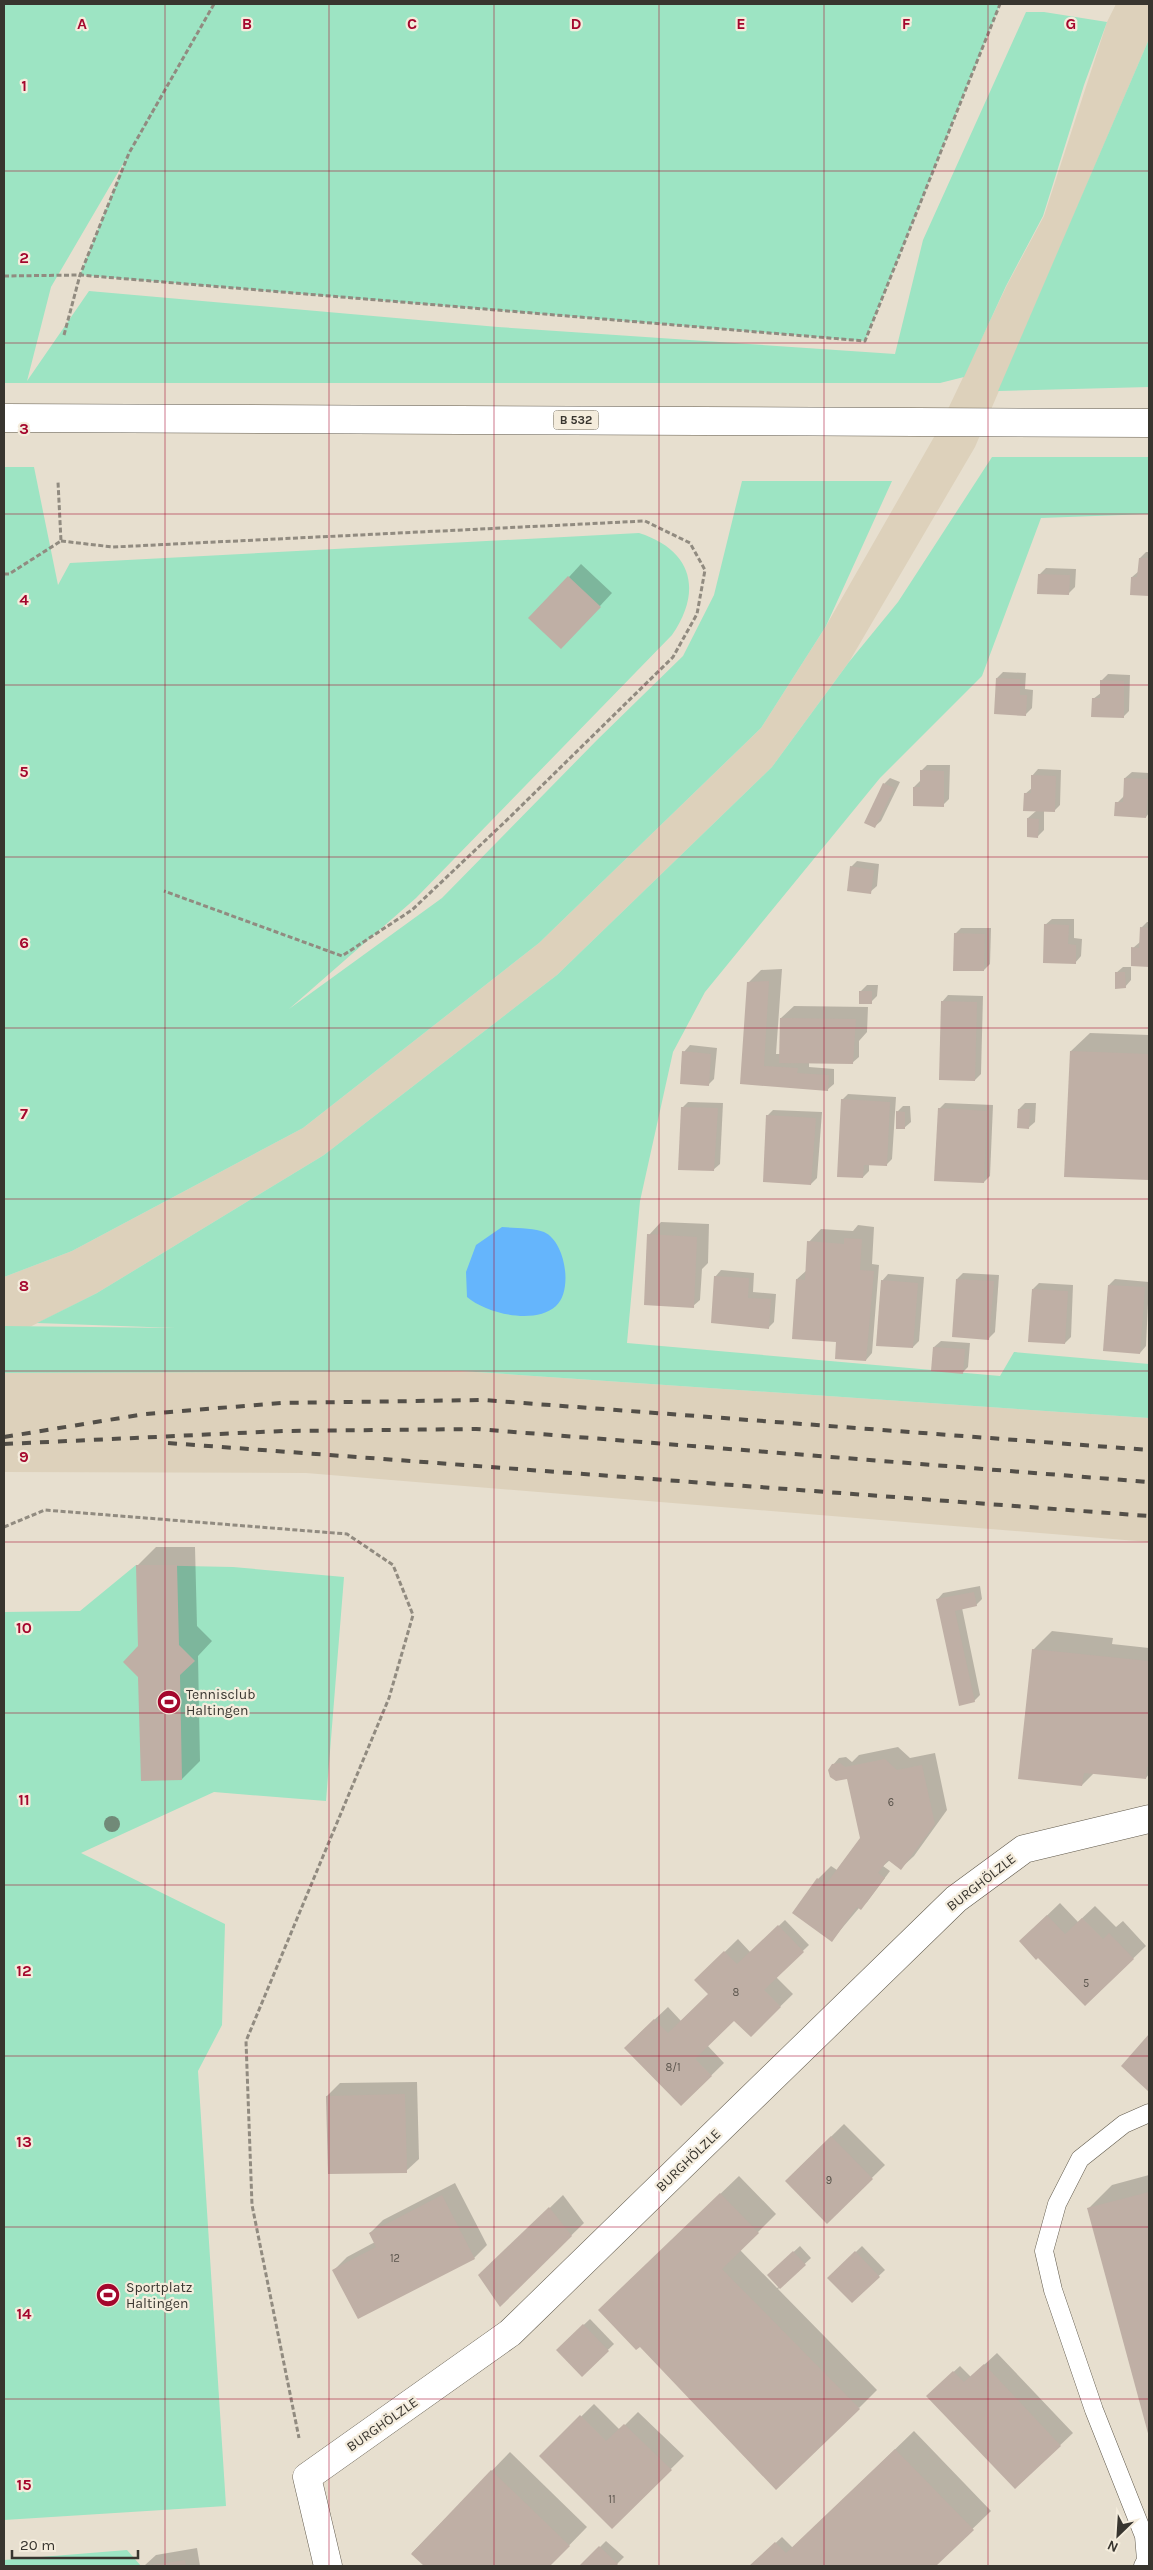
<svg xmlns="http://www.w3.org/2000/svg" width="1153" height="2570" viewBox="0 0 1153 2570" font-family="Karla,sans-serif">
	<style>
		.built { fill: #ddd1bb }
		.green { fill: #9de4c3 }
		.water { fill: #65b5fc }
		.shadow { fill: #0003 }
		.building { fill: #bfafa5 }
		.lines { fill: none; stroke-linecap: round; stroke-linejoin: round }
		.lane-casing { stroke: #615a4c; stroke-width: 19 }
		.street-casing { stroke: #615a4c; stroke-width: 29 }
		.primary-casing { stroke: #615a4c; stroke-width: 29 }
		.path { stroke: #918b80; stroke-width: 3; stroke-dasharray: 5 2.5; stroke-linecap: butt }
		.lane { stroke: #fff; stroke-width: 18 }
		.street { stroke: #fff; stroke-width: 28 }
		.primary { stroke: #fff; stroke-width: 28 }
		.rail { stroke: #534f48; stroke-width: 4; stroke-dasharray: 9 9; stroke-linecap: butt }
		.tree { fill: #718a78 }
		.grid { fill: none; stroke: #a4072d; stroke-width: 1; stroke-opacity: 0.55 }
		.labels { text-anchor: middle; stroke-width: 4.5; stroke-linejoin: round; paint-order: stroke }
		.number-label { font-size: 11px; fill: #5a544c }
		.shield { fill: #f4ecdc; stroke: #706c63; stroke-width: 1 }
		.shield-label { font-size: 12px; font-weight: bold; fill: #38352f }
		.poi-label { font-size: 14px; fill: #38352f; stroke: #f4ecdc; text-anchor: start }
		.street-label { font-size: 14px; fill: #38352f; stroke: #f4ecdc }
		.grid-label { font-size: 16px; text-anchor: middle; font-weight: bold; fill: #a4072d; stroke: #f4ecdc; stroke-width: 4.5; stroke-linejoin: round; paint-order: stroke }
	</style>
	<rect width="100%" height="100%" fill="#e7dfcf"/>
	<g class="built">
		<path d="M1116 4H1149V39L975 447 849 662 772 767 557 975 324 1155 97 1293 4 1340V1277L72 1251 303 1128 539 943 761 728 826 626 938 430 1007 285 1044 216 1107 22Z"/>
		<path d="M4 1350 461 1371 1149 1418V1542L306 1473 4 1472Z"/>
	</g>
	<g class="green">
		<path d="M4 4H1000L865 341 80 275 127 157 51 287 27 381 89 291 498 327 895 354 923 240 1026 12H1044L1107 22 1084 85 1043 216 1006 286 964 377 940 383H4Z"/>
		<path d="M1149 39V387L998 391Z"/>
		<path d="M992 457H1149V514L1041 518 982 676 880 778 705 992 673 1052 640 1201 627 1343 1000 1376 1014 1352 1149 1364V1418L461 1371 4 1373V1326L176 1328 37 1323 97 1293 324 1155 557 975 772 767 849 662 898 602Z"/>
		<path d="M4 467H34L58 585 70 563 639 533C692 550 703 590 672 635L416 898 289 1009 442 898 597 740 683 656 714 595 742 481H892L826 626 761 728 539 943 303 1128 72 1251 4 1277Z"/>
		<path d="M136 1565 233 1567 344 1577 326 1801 214 1792 81 1853 225 1924 222 2025 198 2071 226 2506 4 2520V1612L80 1611Z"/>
		<path d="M127 2550 141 2566H4V2560Z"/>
	</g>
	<path class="water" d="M502 1227C513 1228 535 1228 544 1232 566 1242 573 1291 556 1306 535 1325 487 1314 467 1297L466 1272 476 1245Z"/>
	<g class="shadow">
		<path d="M1146 552H1149V595L1132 594V577L1139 571 1140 558Z"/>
		<path d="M581 564 612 593 573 635 569 577Z"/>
		<path d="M1046 568 1076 569 1075 587 1069 593 1039 575Z"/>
		<path d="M1003 672 1026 673 1025 689 1033 690 1032 708 1026 714 997 678Z"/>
		<path d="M1108 674 1130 675 1129 711 1123 717 1093 699 1101 693V681Z"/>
		<path d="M927 765H950L949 799 943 805 914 787 920 781 921 771Z"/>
		<path d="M1038 769 1061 770 1060 805 1054 811H1044V830L1038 836 1028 818 1036 811 1025 794 1032 788V776Z"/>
		<path d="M1132 772 1149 773V813L1146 817 1117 803 1124 796 1125 778Z"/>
		<path d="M890 778 900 782 881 821 874 827 884 784Z"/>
		<path d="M857 861 879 864 877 886 870 892 851 867Z"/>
		<path d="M1052 919H1074V938L1082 939 1081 956 1075 963 1045 925Z"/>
		<path d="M1147 922H1149V966L1132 965 1133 948 1140 942 1141 928Z"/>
		<path d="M961 928H991L990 964 984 970 955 934Z"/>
		<path d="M1123 967H1131V980L1125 987 1116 973Z"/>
		<path d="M782 969 776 1054H780L781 1018 794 1006 868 1007 867 1032 859 1041V1057L852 1063 809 1062V1067L834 1069V1084L827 1090 742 1083 748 983 761 970Z"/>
		<path d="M867 985H878L877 996 871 1002 861 991Z"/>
		<path d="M948 995 983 996 981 1074 975 1080 942 1002Z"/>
		<path d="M1090 1033 1149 1035V1179L1065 1175 1071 1051Z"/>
		<path d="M690 1045 717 1048 714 1079 708 1085 684 1052Z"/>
		<path d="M848 1094 896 1097 892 1159 886 1165 869 1164V1171L863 1177 842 1100Z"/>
		<path d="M688 1102 723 1103 720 1164 713 1170 682 1108Z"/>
		<path d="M945 1103 993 1105 990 1176 984 1182 939 1109Z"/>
		<path d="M1025 1103H1036L1035 1122 1028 1128 1019 1109Z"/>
		<path d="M903 1106H910L911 1122 904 1128 897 1112Z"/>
		<path d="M773 1110 822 1112 817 1178 811 1184 767 1116Z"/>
		<path d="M661 1222 709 1224 708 1263 702 1269 700 1300 693 1306 649 1235Z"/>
		<path d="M858 1225 874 1227 872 1264 879 1265 872 1353 866 1360 837 1340 797 1279 807 1270 809 1242 821 1229 853 1231Z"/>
		<path d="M721 1270 754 1273 753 1292 776 1294 774 1322 768 1328 715 1277Z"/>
		<path d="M963 1273 999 1275 995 1332 989 1338 957 1279Z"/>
		<path d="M888 1274 924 1277 919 1341 913 1347 882 1281Z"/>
		<path d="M1115 1279 1149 1282 1146 1346 1140 1353 1109 1285Z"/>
		<path d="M1039 1283 1073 1285 1071 1337 1065 1343 1033 1289Z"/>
		<path d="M941 1341 970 1343 968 1367 962 1373 934 1347Z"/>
		<path d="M156 1547H195L197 1626 212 1641 198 1656 200 1761 182 1779 139 1647 137 1566Z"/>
		<path d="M980 1586 982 1599 976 1605 962 1608 980 1695 974 1701 937 1600 943 1593Z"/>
		<path d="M1052 1631 1113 1638 1112 1644 1149 1648V1774L1146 1778 1094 1773 1082 1785 1033 1650Z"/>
		<path d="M898 1747 910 1758 935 1753 947 1810 914 1856 901 1868 890 1860 883 1866 890 1871 867 1902 859 1908 832 1940 794 1912 818 1879 831 1866 837 1870 861 1838 848 1776 833 1765 839 1758 846 1757 852 1762 859 1755Z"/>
		<path d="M1060 1903 1078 1922 1095 1906 1116 1927 1123 1921 1146 1946 1085 2005 1033 1929Z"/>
		<path d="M785 1920 809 1945 776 1977 793 1994 751 2035 734 2018 707 2045 724 2063 681 2105 638 2035 668 2007 681 2021 710 1994 696 1980 738 1939 751 1953Z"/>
		<path d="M1149 2036V2090L1122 2066Z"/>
		<path d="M417 2082 419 2159 406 2171 327 2096 340 2083Z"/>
		<path d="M844 2124 885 2165 827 2222 786 2181Z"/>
		<path d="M1149 2175V2434L1089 2208 1112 2185Z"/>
		<path d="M739 2176 776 2214 740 2250 777 2288 779 2287 769 2275 800 2246 811 2258 778 2289 877 2390 859 2408 618 2292Z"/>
		<path d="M455 2183 487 2245 474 2258 334 2270 347 2257 375 2242 370 2233 383 2220Z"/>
		<path d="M563 2195 584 2223 500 2305 493 2263Z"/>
		<path d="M862 2246 885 2270 852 2301 829 2278Z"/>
		<path d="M590 2319 614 2344 582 2375 557 2350Z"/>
		<path d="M997 2353 1073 2433 1015 2488 934 2390 960 2366 971 2377Z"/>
		<path d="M594 2404 620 2430 638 2412 684 2456 612 2527 541 2456Z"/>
		<path d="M914 2431 991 2511 934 2566H751L782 2537 793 2548Z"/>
		<path d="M510 2452 587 2527 549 2566H426L412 2553Z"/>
		<path d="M606 2541 624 2557 615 2566H581Z"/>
		<path d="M197 2548 200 2566H144L156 2555Z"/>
	</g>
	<g class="building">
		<path d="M1139 558H1149V596L1130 595 1131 577H1137Z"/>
		<path d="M1038 574 1070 575 1069 595 1037 594Z"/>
		<path d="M568 576 601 607 561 649 528 618Z"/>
		<path d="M996 678 1020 679V695H1027L1026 716 994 714Z"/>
		<path d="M1100 680 1124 681V718L1091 717 1092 698H1100Z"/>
		<path d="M920 770 944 771V807L913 806V787H920Z"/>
		<path d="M1031 775 1056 776 1055 812 1023 811 1024 793H1031Z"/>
		<path d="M1124 778 1149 779 1146 818 1114 816 1115 802H1123Z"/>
		<path d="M883 783 894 788 875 828 864 823Z"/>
		<path d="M1027 818 1039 819 1038 838 1027 837Z"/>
		<path d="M850 866 874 870 871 894 847 891Z"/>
		<path d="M1044 924 1069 925 1068 944 1076 945V964L1043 963Z"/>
		<path d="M1140 927 1149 928V967L1131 966V947L1139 948Z"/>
		<path d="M954 933 985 934 984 971H953Z"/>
		<path d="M1115 972H1125L1126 988 1115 989Z"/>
		<path d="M769 981 764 1066 798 1068 797 1073 829 1075 828 1091 740 1084 747 982Z"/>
		<rect x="859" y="991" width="13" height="13"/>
		<path d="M941 1001 977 1002 975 1081 939 1080Z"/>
		<path d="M780 1018 856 1019 853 1064 779 1063Z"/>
		<path d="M682 1051 711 1054 709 1086 680 1084Z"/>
		<path d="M1070 1051 1149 1054V1180L1064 1177Z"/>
		<path d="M841 1099 890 1102 887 1166 864 1165 863 1178 837 1177Z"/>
		<path d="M681 1107 718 1108 714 1171 678 1170Z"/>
		<path d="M938 1108 987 1111 984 1183 934 1181Z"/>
		<path d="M1018 1109H1030L1029 1129 1017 1128Z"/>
		<path d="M896 1111 905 1112V1129H896Z"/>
		<path d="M766 1115 816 1118 811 1185 763 1182Z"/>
		<path d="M647 1234 697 1237 694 1308 644 1305Z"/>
		<path d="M844 1238 862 1239 860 1270 874 1271 866 1361 835 1359 836 1342 792 1339 796 1279 805 1280 807 1241 844 1244Z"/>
		<path d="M714 1276 749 1278 748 1298 771 1299 769 1329 711 1323Z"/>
		<path d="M956 1279 994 1281 989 1340 952 1337Z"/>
		<path d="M881 1280 918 1283 913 1348 876 1346Z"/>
		<path d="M1108 1285 1145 1287 1140 1354 1103 1351Z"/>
		<path d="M1032 1289 1068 1291 1065 1344 1028 1342Z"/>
		<path d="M933 1347 965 1349 963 1374 931 1371Z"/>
		<path d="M136 1565H177L179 1645 195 1661 180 1675 182 1780 141 1781 138 1677 123 1662 138 1646Z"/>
		<path d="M974 1592 977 1606 955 1611 975 1702 959 1706 936 1599Z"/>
		<path d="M1032 1649 1149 1661V1767H1147L1146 1779 1084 1773 1082 1786 1018 1779Z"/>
		<path d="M885 1759 897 1770 922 1765 935 1824 901 1870 888 1860 878 1873 885 1878 861 1910 857 1907 832 1942 792 1913 817 1878 826 1884 860 1838 847 1779 836 1781 830 1777 828 1770 832 1764 840 1763 845 1767Z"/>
		<path d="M1047 1915 1065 1934 1082 1918 1103 1939 1109 1933 1134 1959 1085 2006 1038 1958 1036 1960 1019 1941Z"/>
		<path d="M778 1925 804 1952 764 1990 781 2007 751 2037 734 2021 695 2059 712 2076 681 2106 624 2048 654 2019 668 2033 708 1994 694 1980 724 1951 737 1964Z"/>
		<path d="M1149 2034V2092L1121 2066Z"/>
		<path d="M405 2094 407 2173 328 2174 326 2096Z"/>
		<path d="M831 2136 873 2179 827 2224 785 2181Z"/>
		<path d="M1149 2192V2437L1087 2208Z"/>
		<path d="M720 2193 759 2233 722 2269 860 2409 776 2490 640 2347 636 2350 598 2310Z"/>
		<path d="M442 2195 475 2259 358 2319 332 2270 376 2247 369 2233Z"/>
		<path d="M549 2207 572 2236 500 2307 478 2275Z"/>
		<path d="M793 2251 806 2265 780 2289 767 2275Z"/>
		<path d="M855 2251 880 2277 852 2303 827 2278Z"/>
		<path d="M583 2324 609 2351 582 2377 556 2350Z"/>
		<path d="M984 2364 1061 2446 1015 2489 926 2396 953 2371 964 2382Z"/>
		<path d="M580 2415 606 2441 624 2424 672 2470 612 2529 539 2456Z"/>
		<path d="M895 2449 974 2530 936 2566H749L775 2542 786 2553Z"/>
		<path d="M491 2470 570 2546 550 2566H424L411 2554Z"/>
		<path d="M599 2546 618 2564 616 2566H579Z"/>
		<path d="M185 2560 186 2566H152V2565Z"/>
	</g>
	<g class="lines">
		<g class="lane-casing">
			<path id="lane" d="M1143 2566 1146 2560 1144 2536 1094 2410 1053 2290 1044 2251 1057 2204 1080 2159 1124 2124 1149 2113"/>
		</g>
		<g class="street-casing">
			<path id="street" d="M328 2566 307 2477 510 2333 956 1899 1024 1849 1149 1819"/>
		</g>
		<g class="primary-casing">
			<path id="primary" d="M4 418 1149 423"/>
		</g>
		<g class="path">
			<path d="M4 276 80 275 865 341 1000 4"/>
			<path d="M64 335 80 275 129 153 214 4"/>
			<path d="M61 541 113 547 645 521 690 543 705 570 697 614 673 657 510 817 412 910 342 956 164 891"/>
			<path d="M4 574H9L61 541 58 482"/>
			<path d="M4 1527 45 1510 347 1534 393 1565 413 1615 389 1698 246 2041 252 2205 299 2438"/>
		</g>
		<use href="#lane" class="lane"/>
		<use href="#street" class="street"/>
		<use href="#primary" class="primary"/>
		<g class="rail">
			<path d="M4 1437 145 1414 281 1403 483 1400 1149 1450"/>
			<path d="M168 1443 1149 1516"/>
			<path d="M4 1444 283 1431 476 1429 1149 1482"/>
		</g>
	</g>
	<circle class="tree" cx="112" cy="1824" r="8"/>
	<path class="grid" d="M165 4V2566M329 4V2566M494 4V2566M659 4V2566M824 4V2566M988 4V2566M4 171H1149M4 343H1149M4 514H1149M4 685H1149M4 857H1149M4 1028H1149M4 1199H1149M4 1371H1149M4 1542H1149M4 1713H1149M4 1885H1149M4 2056H1149M4 2227H1149M4 2399H1149"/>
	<defs>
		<g id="stadium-disc" transform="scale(1.25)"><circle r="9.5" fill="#a4072d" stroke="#f4ecdc"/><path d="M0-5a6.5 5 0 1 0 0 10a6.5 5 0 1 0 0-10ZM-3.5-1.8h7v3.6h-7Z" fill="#fff"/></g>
	</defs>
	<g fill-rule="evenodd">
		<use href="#stadium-disc" x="169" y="1702"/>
		<use href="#stadium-disc" x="108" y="2295"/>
	</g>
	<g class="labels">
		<g class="number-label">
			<text x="891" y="1806">6</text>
			<text x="1086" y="1987">5</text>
			<text x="736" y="1996">8</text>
			<text x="673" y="2071">8/1</text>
			<text x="829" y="2184">9</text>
			<text x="395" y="2262">12</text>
			<text x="612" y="2503">11</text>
		</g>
		<rect class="shield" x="553.5" y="410.5" width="45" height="19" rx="4"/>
		<g class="shield-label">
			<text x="576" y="424">B 532</text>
		</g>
		<g class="poi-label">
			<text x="186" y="1699">Tennisclub<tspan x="186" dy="16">Haltingen</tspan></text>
			<text x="126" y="2292">Sportplatz<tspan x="126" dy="16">Haltingen</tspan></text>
		</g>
		<g class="street-label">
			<text transform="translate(981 1882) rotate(-38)" y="5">BURGHÖLZLE</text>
			<text transform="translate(688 2160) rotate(-44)" y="5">BURGHÖLZLE</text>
			<text transform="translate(382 2424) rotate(-35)" y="5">BURGHÖLZLE</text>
		</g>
	</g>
	<g class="grid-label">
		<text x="82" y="29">A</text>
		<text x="247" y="29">B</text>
		<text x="412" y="29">C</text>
		<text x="576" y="29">D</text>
		<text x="741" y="29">E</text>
		<text x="906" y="29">F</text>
		<text x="1071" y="29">G</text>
		<text x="24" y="91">1</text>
		<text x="24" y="263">2</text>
		<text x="24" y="434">3</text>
		<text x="24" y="605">4</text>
		<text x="24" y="777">5</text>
		<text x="24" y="948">6</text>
		<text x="24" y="1119">7</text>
		<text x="24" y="1291">8</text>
		<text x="24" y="1462">9</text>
		<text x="24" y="1633">10</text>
		<text x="24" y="1805">11</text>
		<text x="24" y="1976">12</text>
		<text x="24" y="2147">13</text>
		<text x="24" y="2319">14</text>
		<text x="24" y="2490">15</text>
	</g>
	<rect width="1153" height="2570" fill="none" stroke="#38352f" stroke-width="10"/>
	<g transform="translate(1118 2535) rotate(205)" stroke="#f4ecdc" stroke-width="4" paint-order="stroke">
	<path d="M0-4L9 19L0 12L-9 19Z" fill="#38352f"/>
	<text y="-8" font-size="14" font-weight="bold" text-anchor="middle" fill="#38352f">N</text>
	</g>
	<path d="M12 2550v8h126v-8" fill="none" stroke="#38352f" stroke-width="2.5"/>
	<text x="20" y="2550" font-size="15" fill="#38352f" stroke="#f4ecdc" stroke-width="4" paint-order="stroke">20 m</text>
</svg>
